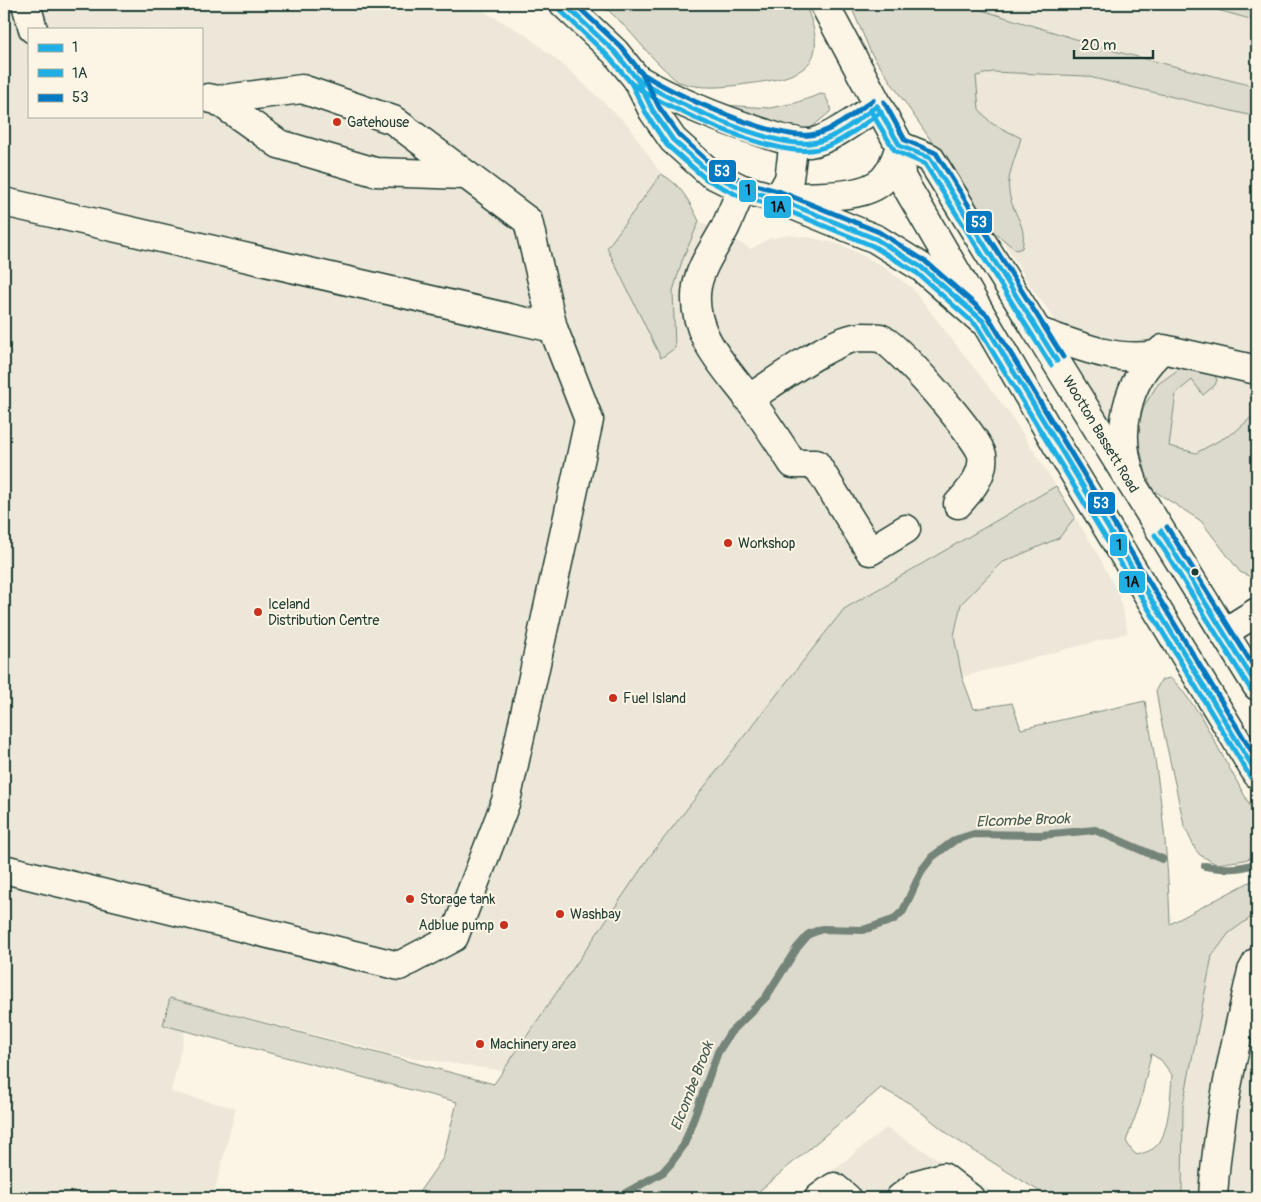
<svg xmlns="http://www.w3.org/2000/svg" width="1261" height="1202" viewBox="0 0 1261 1202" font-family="Pangolin,sans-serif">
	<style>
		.built { fill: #ece7d8; fill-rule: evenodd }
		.green { fill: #dcdacc; stroke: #7e8c80; fill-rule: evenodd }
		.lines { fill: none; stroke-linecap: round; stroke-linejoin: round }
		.stream { stroke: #758479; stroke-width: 8 }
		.minor-casing { stroke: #1f3d34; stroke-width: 31 }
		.major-casing { stroke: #1f3d34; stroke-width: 31 }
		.minor { stroke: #fcf5e5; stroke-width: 28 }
		.major { stroke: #fcf5e5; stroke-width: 28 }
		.bus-1-casing { stroke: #fcf5e5; stroke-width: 9 }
		.bus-2-casing { stroke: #fcf5e5; stroke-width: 9 }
		.bus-3-casing { stroke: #fcf5e5; stroke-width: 9 }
		.bus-1 { stroke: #1fafe5; stroke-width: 5 }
		.bus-2 { stroke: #1fafe5; stroke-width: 5 }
		.bus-3 { stroke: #0279c1; stroke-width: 5 }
		.poi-dot { fill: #c8321e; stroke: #fcf5e5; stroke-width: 2 }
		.bus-dot { fill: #1f3d34; stroke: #fcf5e5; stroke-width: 2 }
		.labels { text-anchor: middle; stroke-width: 4; stroke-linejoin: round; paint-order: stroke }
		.poi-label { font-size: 14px; fill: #1f3d34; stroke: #fcf5e5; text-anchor: start }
		.street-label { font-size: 14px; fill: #1f3d34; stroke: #fcf5e5 }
		.water-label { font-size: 15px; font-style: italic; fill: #435a51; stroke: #fcf5e5 }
		.line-badge { stroke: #fcf5e5; stroke-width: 2 }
		.badge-label { font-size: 14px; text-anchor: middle; font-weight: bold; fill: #fff }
		.pale-badge-label { font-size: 14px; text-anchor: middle; font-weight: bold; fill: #111 }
	</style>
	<rect width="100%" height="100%" fill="#fcf5e5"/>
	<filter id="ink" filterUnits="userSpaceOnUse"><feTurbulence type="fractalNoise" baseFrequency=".02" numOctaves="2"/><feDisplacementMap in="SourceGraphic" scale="10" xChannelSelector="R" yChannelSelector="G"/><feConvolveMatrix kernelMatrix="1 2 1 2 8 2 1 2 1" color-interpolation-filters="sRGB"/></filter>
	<g filter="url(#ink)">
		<g class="built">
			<path d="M4 4H463L478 8 526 35 569 70 628 125 661 174 607 248 675 348 673 291 682 261 699 221 751 249 768 239 788 235 814 238 842 245 881 265 912 288 1010 414 1056 486 844 609 650 856 505 1071 400 1056 170 998 164 1025 185 1031 171 1092 236 1108 213 1198H4ZM29 29H201V116H29Z"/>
			<path d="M962 4H1196L1211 8 1257 21V87L1118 52Z"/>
			<path d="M964 47 1257 117V433L1170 494 1145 476 1098 403 1051 314 1031 287 1001 237Z"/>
			<path d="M1075 517 1095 549 1119 595 1128 633 962 677 954 636 961 604 1001 563 1059 538Z"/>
			<path d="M1257 913V1198H1182L1183 1105 1212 956 1229 933Z"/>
			<path d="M886 1128 989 1190 1005 1198H798Z"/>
		</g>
		<g class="green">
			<path d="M600 4H805C832 66 804 77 747 84 726 87 700 90 679 82 673 79 667 71 662 67 641 47 624 21 600 4Z"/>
			<path d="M850 4H962L1118 52 1257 87V117L1085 76 992 72 976 76 979 109 991 123 1021 138C1017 154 1006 176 1009 192 1012 214 1028 225 1022 248L1016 250 993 231 871 53Z"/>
			<path d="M1205 4H1257V21L1211 8Z"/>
			<path d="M821 94 825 95 831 108 830 112 812 127 799 131 723 105 770 108 795 103Z"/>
			<path d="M661 174C681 184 689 201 699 221L682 261 673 291 675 348 661 358 607 248Z"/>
			<path d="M1182 367 1213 372 1217 380 1215 385 1203 395 1192 380 1176 393 1169 446 1196 453 1235 432 1257 412V580L1240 572 1201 521 1153 490 1146 474 1138 439 1139 422 1144 406 1158 384Z"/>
			<path d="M1056 486 1075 517 1059 538 1001 563 961 604 954 636 962 677 974 709 1012 703 1021 729 1145 701C1159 775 1168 849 1170 924L1257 878V913L1229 933 1212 956 1183 1105 1182 1198H1050L952 1137 911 1104 881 1088 751 1198H415L443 1158 457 1102 163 1025 170 998 494 1084 650 856 844 609ZM1151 1054 1161 1060 1172 1075C1171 1091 1169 1138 1155 1147 1151 1151 1143 1153 1137 1155L1132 1151 1126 1141 1140 1104Z"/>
			<path d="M1170 678 1178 685 1199 713 1257 818V855L1245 860 1216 864 1200 855 1195 849 1184 825 1160 715 1156 690 1161 680Z"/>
		</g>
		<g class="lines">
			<g class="stream">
				<path d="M1205 866C1223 869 1239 870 1257 863"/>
				<path d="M617 1198 663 1172 671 1163 684 1145 718 1052 730 1033 766 997 797 948 809 934 822 929 863 930 893 920 903 911 922 870 932 857 955 840 974 834 1041 835 1095 830 1162 859"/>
			</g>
			<g class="minor-casing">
				<g id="minor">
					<path d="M26 4 33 29"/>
					<path d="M564 4 615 52 637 79 653 111 673 140 710 173 742 189 778 199 876 239 921 267 980 319"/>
					<path d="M637 79C677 102 717 118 761 132 776 137 794 144 810 143 830 140 860 117 877 106"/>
					<path d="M208 98 217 100 279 144 375 172 466 175"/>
					<path d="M742 189C736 202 731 215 725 228 715 247 701 265 697 286 689 332 725 367 750 400 765 421 779 442 793 464H816L870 551 906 529"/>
					<path d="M784 198C811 195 863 200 883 180 892 171 896 158 900 146"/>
					<path d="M778 199 789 179 794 141"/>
					<path d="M4 202 553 328"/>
					<path d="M1039 332C1077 345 1114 362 1155 355"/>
					<path d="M748 399C774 383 833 338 861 337 866 337 875 337 880 338 897 344 978 437 982 455 985 474 969 492 958 504"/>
					<path d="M1132 479C1115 435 1125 380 1163 349L1257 370"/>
					<path d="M1225 632 1257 612"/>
					<path d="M4 869 399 966 454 937 506 801 589 420 553 328 528 221 393 120 302 89 217 100"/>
					<path d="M819 1198 834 1187 847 1198"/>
					<path d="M900 1198 918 1184 943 1177 970 1198"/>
					<path d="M1213 1198C1217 1122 1235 1045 1252 971L1257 962"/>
				</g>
			</g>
			<g class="major-casing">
				<g id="major">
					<path d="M824 4 900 146 901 177 912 196 1057 445 1257 774"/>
					<path d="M900 146 930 158 1257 686"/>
				</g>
			</g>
			<use href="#minor" class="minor"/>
			<use href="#major" class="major"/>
			<g class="bus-1-casing">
				<g id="bus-1">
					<path d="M564 4 615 52 637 79 653 111 673 140 710 173 742 189 778 199 876 239 921 267 983 321 1257 774"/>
					<path d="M635 77C667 101 770 147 810 143 834 141 858 119 877 106"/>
					<path d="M877 106 900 146 930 158 1057 361"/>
					<path d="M1161 531 1257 686"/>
				</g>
			</g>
			<g class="bus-2-casing">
				<g id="bus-2">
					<path d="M559 9 609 57 631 83 647 115 667 145 706 179 739 196 776 206 873 246 917 273 977 326 1251 778"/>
					<path d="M631 83C664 108 770 155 811 150 836 148 861 126 881 112"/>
					<path d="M870 110 895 151 925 164 1051 365"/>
					<path d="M1155 535 1251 690"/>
				</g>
			</g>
			<g class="bus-3-casing">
				<g id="bus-3">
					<path d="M575 4 621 47 643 75 659 107 679 135 714 167 745 182 781 192 879 232 925 261 988 316 1257 760"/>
					<path d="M639 71C670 94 773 139 810 135 832 133 855 112 873 100"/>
					<path d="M884 102 905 140 936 153 1063 357"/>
					<path d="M1167 527 1257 672"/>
				</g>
			</g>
			<use href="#bus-1" class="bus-1"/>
			<use href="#bus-2" class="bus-2"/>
			<use href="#bus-3" class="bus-3"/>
		</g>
	</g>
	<g class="poi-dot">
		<circle cx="337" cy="122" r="5"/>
		<circle cx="728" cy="543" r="5"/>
		<circle cx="258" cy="612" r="5"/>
		<circle cx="613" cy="698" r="5"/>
		<circle cx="410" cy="899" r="5"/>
		<circle cx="560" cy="914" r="5"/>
		<circle cx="504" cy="925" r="5"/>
		<circle cx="480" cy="1044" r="5"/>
	</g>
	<circle class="bus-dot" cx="1195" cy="572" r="4.5"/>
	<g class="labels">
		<g class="poi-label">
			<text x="347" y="127">Gatehouse</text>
			<text x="738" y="548">Workshop</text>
			<text x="268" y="609">Iceland<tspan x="268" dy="16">Distribution Centre</tspan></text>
			<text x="623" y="703">Fuel Island</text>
			<text x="420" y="904">Storage tank</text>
			<text x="570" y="919">Washbay</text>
			<text x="494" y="930" text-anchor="end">Adblue pump</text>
			<text x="490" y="1049">Machinery area</text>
		</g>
		<g class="street-label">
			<text transform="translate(1101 434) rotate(59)" y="5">Wootton Bassett Road</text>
		</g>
		<g class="water-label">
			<text transform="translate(1023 820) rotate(-2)" y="5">Elcombe Brook</text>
			<text transform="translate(692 1086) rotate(-69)" y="5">Elcombe Brook</text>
		</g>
	</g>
	<g class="line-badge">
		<rect x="708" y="159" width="29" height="24" rx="5" fill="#0279c1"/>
		<rect x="738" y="179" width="19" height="24" rx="5" fill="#1fafe5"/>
		<rect x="763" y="195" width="29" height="24" rx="5" fill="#1fafe5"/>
		<rect x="965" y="210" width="28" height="24" rx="5" fill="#0279c1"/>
		<rect x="1087" y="491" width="29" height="24" rx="5" fill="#0279c1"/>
		<rect x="1109" y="533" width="19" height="24" rx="5" fill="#1fafe5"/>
		<rect x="1118" y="570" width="28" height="24" rx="5" fill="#1fafe5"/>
	</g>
	<g class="badge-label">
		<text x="722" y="176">53</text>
		<text x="979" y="227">53</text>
		<text x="1101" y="508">53</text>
	</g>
	<g class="pale-badge-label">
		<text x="748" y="195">1</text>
		<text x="778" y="212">1A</text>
		<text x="1119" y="550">1</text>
		<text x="1132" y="587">1A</text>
	</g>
	<rect width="1261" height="1202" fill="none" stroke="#fcf5e5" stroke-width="20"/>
	<rect x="10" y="10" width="1241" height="1182" fill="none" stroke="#1f3d34" stroke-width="2" filter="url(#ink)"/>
	<rect x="28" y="28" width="175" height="90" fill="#fcf5e5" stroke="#a4ab9e"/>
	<rect x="38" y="44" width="25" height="8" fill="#1fafe5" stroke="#a4ab9e"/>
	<text x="72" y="52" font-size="15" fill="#1f3d34">1</text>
	<rect x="38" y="69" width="25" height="8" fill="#1fafe5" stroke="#a4ab9e"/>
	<text x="72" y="78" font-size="15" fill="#1f3d34">1A</text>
	<rect x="38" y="94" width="25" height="8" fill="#0279c1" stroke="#a4ab9e"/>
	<text x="72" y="102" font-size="15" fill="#1f3d34">53</text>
	<path d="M1074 50v8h79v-8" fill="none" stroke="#1f3d34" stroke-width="2.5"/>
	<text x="1081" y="50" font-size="15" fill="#1f3d34" stroke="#fcf5e5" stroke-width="4" paint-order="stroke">20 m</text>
</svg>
